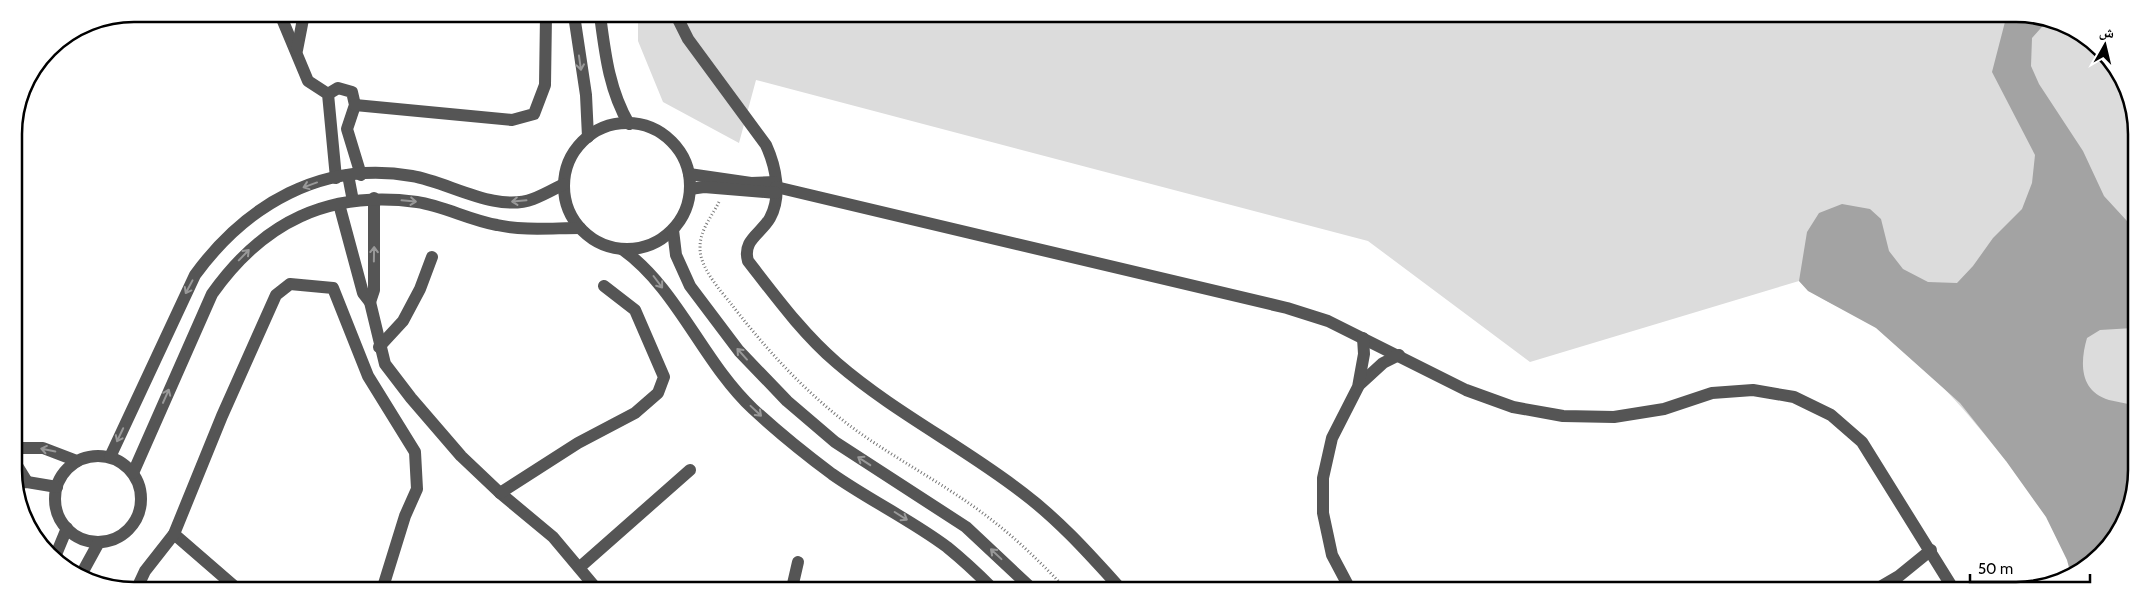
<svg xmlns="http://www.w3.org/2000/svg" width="2150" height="604" viewBox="0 0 2150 604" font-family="Cabin,'Noto Naskh Arabic',sans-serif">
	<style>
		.green { fill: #dcdcdc }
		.water { fill: #a3a3a3 }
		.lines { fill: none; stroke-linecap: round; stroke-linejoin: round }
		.path { stroke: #777; stroke-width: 3; stroke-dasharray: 1 2.5; stroke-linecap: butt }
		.minor { stroke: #555; stroke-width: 12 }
		.oneway { stroke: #999 }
		.rim { fill: none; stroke: #000; stroke-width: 2.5 }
	</style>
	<rect width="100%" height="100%" fill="#fff"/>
	<path class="green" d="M638 15 2047 18 2106 55 2134 111 2132 473 2006 461C1968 413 1927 365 1877 328 1852 310 1820 303 1799 281L1530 362 1368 241 756 80 739 143 663 102 638 41Z"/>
	<path class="water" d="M2006 18 2049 19 2032 38 2031 66 2039 84 2083 151 2104 196 2127 221 2133 224V328L2100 330 2087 338C2080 362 2079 391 2109 400 2117 402 2125 403 2133 405L2132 501 2095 561 2071 575 2067 560 2046 517 2006 461 1960 403 1876 328 1808 291 1799 281 1807 232 1819 213 1842 204 1870 209 1881 219 1889 251 1903 269 1928 282 1957 283 1973 266 1993 238 2022 209 2032 183 2035 155 1992 72Z"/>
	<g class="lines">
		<path class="path" d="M719 202C712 216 700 230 700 247 699 267 720 290 732 305 769 353 809 396 857 431 902 463 950 487 993 521 1019 541 1042 564 1065 588"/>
		<g class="minor">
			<path d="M280 14 308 81 328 94 336 178"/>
			<path d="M574 15 586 95 588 137"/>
			<path d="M600 15C605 53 609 90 629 124"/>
			<path d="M676 15 688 39 766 145C776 167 782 196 770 218 761 234 742 240 748 261 776 297 803 334 837 363 895 413 964 447 1023 493 1060 521 1090 555 1120 588"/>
			<path d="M297 50 304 14"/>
			<path d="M328 94 338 88 352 92 355 105 347 129 361 175"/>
			<path d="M355 105 512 120 534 114 545 85 546 15"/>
			<circle cx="627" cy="186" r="63"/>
			<path d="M689 174 751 183 776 182"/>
			<path d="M348 175 353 201"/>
			<path d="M776 187 1287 308 1328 321 1466 390 1513 407 1563 416 1614 417 1664 409 1712 393 1753 390 1794 397 1831 415 1862 442 1954 590"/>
			<path d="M690 189 704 187 776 193"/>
			<path d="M339 204 363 293 370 302 385 364 411 398 461 456 500 493 553 537 595 587"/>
			<path d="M673 230 676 255 690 286 739 351 787 401 835 442 966 527 1031 588"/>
			<path d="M622 249C678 289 702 361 753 409 778 432 805 454 832 474 869 500 911 520 947 547 963 560 978 574 992 588"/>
			<path d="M370 302 374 290V198"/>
			<path d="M379 347 403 321 420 289 432 257"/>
			<path d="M1359 385 1383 363 1399 355"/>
			<path d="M16 448H43L77 461"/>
			<circle cx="98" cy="499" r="43"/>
			<path d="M110 457 195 275C246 205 322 160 412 176 449 182 495 213 533 199 544 195 554 189 564 184"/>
			<path d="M16 464 27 482"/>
			<path d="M133 473 212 294C263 222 328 190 417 202 444 206 469 220 497 225 524 231 552 228 580 228"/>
			<path d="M16 483 27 482 57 487"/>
			<path d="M500 493 578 443 635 413 658 393 664 377 635 310 604 286"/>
			<path d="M174 534 234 586"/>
			<path d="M55 557 67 528"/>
			<path d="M580 567 690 470"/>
			<path d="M82 573 99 542"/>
			<path d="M138 586 145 571 174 534 222 416 276 295 290 284 333 288 368 376 415 452 417 489 405 516 383 587"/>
			<path d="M792 588 798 562"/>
			<path d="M1350 589 1332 555 1323 513V478L1332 438 1358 387 1364 354 1363 338"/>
			<path d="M1875 590 1899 576 1931 550"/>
		</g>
	</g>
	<defs><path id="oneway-shaft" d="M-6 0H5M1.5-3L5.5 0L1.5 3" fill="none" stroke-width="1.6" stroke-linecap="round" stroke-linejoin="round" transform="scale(1.25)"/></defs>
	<g class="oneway">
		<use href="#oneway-shaft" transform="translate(580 63) rotate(82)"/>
		<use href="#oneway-shaft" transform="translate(310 185) rotate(160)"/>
		<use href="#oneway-shaft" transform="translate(409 201) rotate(5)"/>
		<use href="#oneway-shaft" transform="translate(519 201) rotate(175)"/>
		<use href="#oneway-shaft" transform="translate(374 254) rotate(-89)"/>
		<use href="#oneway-shaft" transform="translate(244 255) rotate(-46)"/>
		<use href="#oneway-shaft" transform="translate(658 282) rotate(53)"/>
		<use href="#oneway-shaft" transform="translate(189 287) rotate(118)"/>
		<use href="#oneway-shaft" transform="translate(742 354) rotate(-132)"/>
		<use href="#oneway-shaft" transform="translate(166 396) rotate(-66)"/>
		<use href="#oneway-shaft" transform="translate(756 411) rotate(43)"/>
		<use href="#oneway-shaft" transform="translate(120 435) rotate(115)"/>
		<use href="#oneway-shaft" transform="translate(48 450) rotate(-168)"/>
		<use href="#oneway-shaft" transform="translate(864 461) rotate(-147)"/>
		<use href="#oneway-shaft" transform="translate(901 516) rotate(32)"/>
		<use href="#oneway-shaft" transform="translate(996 554) rotate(-137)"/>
	</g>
	<path d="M0 0H2150V604H0ZM134 22H2016A112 112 0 0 1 2128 134V470A112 112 0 0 1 2016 582H134A112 112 0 0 1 22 470V134A112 112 0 0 1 134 22Z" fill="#fff" fill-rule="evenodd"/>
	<path class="rim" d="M134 22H2016A112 112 0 0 1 2128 134V470A112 112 0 0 1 2016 582H134A112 112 0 0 1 22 470V134A112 112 0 0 1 134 22Z"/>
	<g transform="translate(2105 45) rotate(8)" stroke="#ffffff" stroke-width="4" paint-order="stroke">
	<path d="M0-4L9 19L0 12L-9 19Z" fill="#000000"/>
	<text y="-8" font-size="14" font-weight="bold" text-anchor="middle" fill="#000000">ش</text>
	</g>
	<path d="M1970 574v8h120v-8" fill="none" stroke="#000000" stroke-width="2.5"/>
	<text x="1978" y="574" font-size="15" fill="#000000" stroke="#ffffff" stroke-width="4" paint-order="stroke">50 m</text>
</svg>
